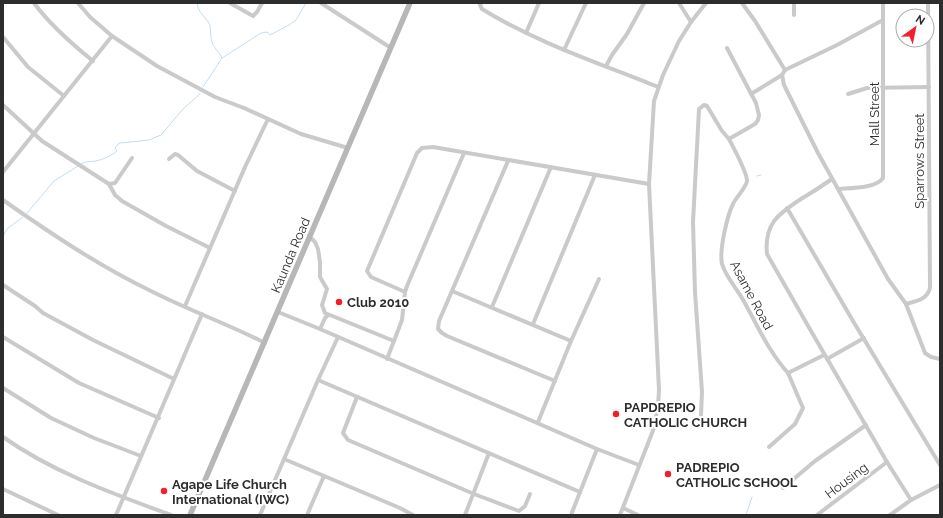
<svg xmlns="http://www.w3.org/2000/svg" width="943" height="518" viewBox="0 0 943 518" font-family="Raleway,sans-serif">
	<style>
		.lines { fill: none; stroke-linecap: round; stroke-linejoin: round }
		.stream { stroke: #c3ddee; stroke-width: 1 }
		.minor { stroke: #cacaca; stroke-width: 4 }
		.secondary { stroke: #b7b7b7; stroke-width: 5.5 }
		.poi-dot { fill: #f41f2b; stroke: #fff; stroke-width: 1.5 }
		.labels { text-anchor: middle; stroke-width: 4; stroke-linejoin: round; paint-order: stroke }
		.street-label { font-size: 13px; fill: #2d2d2d; stroke: #fff }
		.poi-label { font-size: 13px; font-weight: bold; fill: #2d2d2d; stroke: #fff; text-anchor: start }
	</style>
	<rect width="100%" height="100%" fill="#fff"/>
	<g class="lines">
		<g class="stream">
			<path d="M197 3C198 14 208 18 210 26 211 31 210 36 212 42 213 48 220 52 222 58"/>
			<path d="M203 87 222 58 261 33 267 32 270 35 289 25 296 20 306 3"/>
			<path d="M81 164C86 161 90 162 96 161 104 159 111 156 117 151L115 148 118 144 120 143 149 140 161 135 183 109 200 94"/>
			<path d="M757 176 761 175"/>
			<path d="M27 213 54 181 78 166"/>
			<path d="M3 236 7 229 23 217"/>
			<path d="M746 515 752 497"/>
		</g>
		<g class="minor">
			<path d="M34 3C50 25 72 44 93 61"/>
			<path d="M78 3 90 17 112 36 157 66 215 97 244 108 301 134 348 148"/>
			<path d="M230 3 253 16 257 12 262 3"/>
			<path d="M321 3 391 48"/>
			<path d="M481 3 480 5 482 9C537 43 599 63 658 87"/>
			<path d="M679 3 691 22"/>
			<path d="M742 3 755 21 785 70 837 45 883 20"/>
			<path d="M794 15V3"/>
			<path d="M526 33 539 3"/>
			<path d="M3 37 28 67 64 96"/>
			<path d="M564 50 586 3"/>
			<path d="M606 66 612 55 627 34 644 3"/>
			<path d="M785 70 782 75 784 85 818 153 888 279 906 304 925 353 931 357 940 359"/>
			<path d="M751 94 782 75"/>
			<path d="M848 94 867 88 929 87"/>
			<path d="M3 105 42 141 109 184"/>
			<path d="M729 139C733 147 747 172 747 181 746 188 736 197 733 204 727 216 719 251 722 264 725 275 736 288 742 298 757 324 768 351 788 373L824 355"/>
			<path d="M132 158 115 183 109 184 115 195 122 201 166 226 210 248"/>
			<path d="M169 159 175 154 178 155 197 171 235 191"/>
			<path d="M508 161 439 321 438 329 442 333 447 336 555 381"/>
			<path d="M3 172 112 36"/>
			<path d="M832 179C822 186 811 193 801 199 778 214 764 224 767 254L811 331 887 462 911 500"/>
			<path d="M839 189C851 188 877 188 883 178V3"/>
			<path d="M3 200C50 233 99 266 151 291 188 310 228 324 265 343"/>
			<path d="M787 208 853 321 940 465"/>
			<path d="M309 236 315 242 318 249 320 262V277L327 289 322 305 325 313 394 341"/>
			<path d="M3 285 35 306 43 313 93 340 174 379"/>
			<path d="M452 291 571 341"/>
			<path d="M405 292 371 277 367 271 417 153 422 148 433 147 649 184"/>
			<path d="M906 304C916 301 927 300 930 288L928 3"/>
			<path d="M185 306 245 167 268 119"/>
			<path d="M492 307 551 167"/>
			<path d="M278 312 320 329 597 449 639 465"/>
			<path d="M533 324 595 175"/>
			<path d="M320 329 325 318 328 315"/>
			<path d="M3 337 79 383 159 418"/>
			<path d="M387 359 402 320 405 292 407 286 464 153"/>
			<path d="M827 359 864 338"/>
			<path d="M318 380 580 492"/>
			<path d="M3 388 51 418 94 438 141 456"/>
			<path d="M357 397 343 433 348 440 474 494 519 511 525 506 530 494"/>
			<path d="M701 415 702 392 695 292 693 222 699 109 704 105 707 106 722 131 729 139 755 124 758 120 759 115 756 103 727 48"/>
			<path d="M538 422 571 341 599 279"/>
			<path d="M3 437C54 473 114 494 171 515"/>
			<path d="M769 447 795 424 803 408 788 373"/>
			<path d="M284 459 400 508 413 515"/>
			<path d="M783 488 815 461 866 425"/>
			<path d="M3 489 58 515"/>
			<path d="M623 508 638 515"/>
			<path d="M116 515 202 314"/>
			<path d="M260 515 318 380 338 337"/>
			<path d="M307 515 324 476"/>
			<path d="M465 515 489 453"/>
			<path d="M571 515 597 449"/>
			<path d="M620 515 654 428 658 406 659 390 649 184 654 101 663 75 679 41 691 22 706 3"/>
			<path d="M817 515 887 462"/>
			<path d="M890 515 911 500 940 485"/>
		</g>
		<path class="secondary" d="M190 515 410 3"/>
	</g>
	<g class="poi-dot">
		<circle cx="339" cy="302" r="4"/>
		<circle cx="616" cy="414" r="4"/>
		<circle cx="668" cy="474" r="4"/>
		<circle cx="164" cy="491" r="4"/>
	</g>
	<g class="labels">
		<g class="street-label">
			<text transform="translate(874 114) rotate(-90)" y="5">Mall Street</text>
			<text transform="translate(919 161) rotate(-90)" y="5">Sparrows Street</text>
			<text transform="translate(290 255) rotate(-67)" y="5">Kaunda Road</text>
			<text transform="translate(752 295) rotate(62)" y="5">Asame Road</text>
			<text transform="translate(846 480) rotate(-37)" y="5">Housing</text>
		</g>
		<g class="poi-label">
			<text x="347" y="307">Club 2010</text>
			<text x="624" y="412">PAPDREPIO<tspan x="624" dy="15">CATHOLIC CHURCH</tspan></text>
			<text x="676" y="472">PADREPIO<tspan x="676" dy="15">CATHOLIC SCHOOL</tspan></text>
			<text x="172" y="489">Agape Life Church<tspan x="172" dy="15">International (IWC)</tspan></text>
		</g>
	</g>
	<rect width="943" height="518" fill="none" stroke="#2d2d2d" stroke-width="8"/>
	<g transform="translate(915 28) rotate(33)"><circle r="19" fill="#ffffff" stroke="#ababab"/>
	<path d="M0-3L7 15L0 10L-7 15Z" fill="#f41f2b"/>
	<text y="-6" font-size="11" font-weight="bold" text-anchor="middle" fill="#2d2d2d">N</text>
	</g>
</svg>
